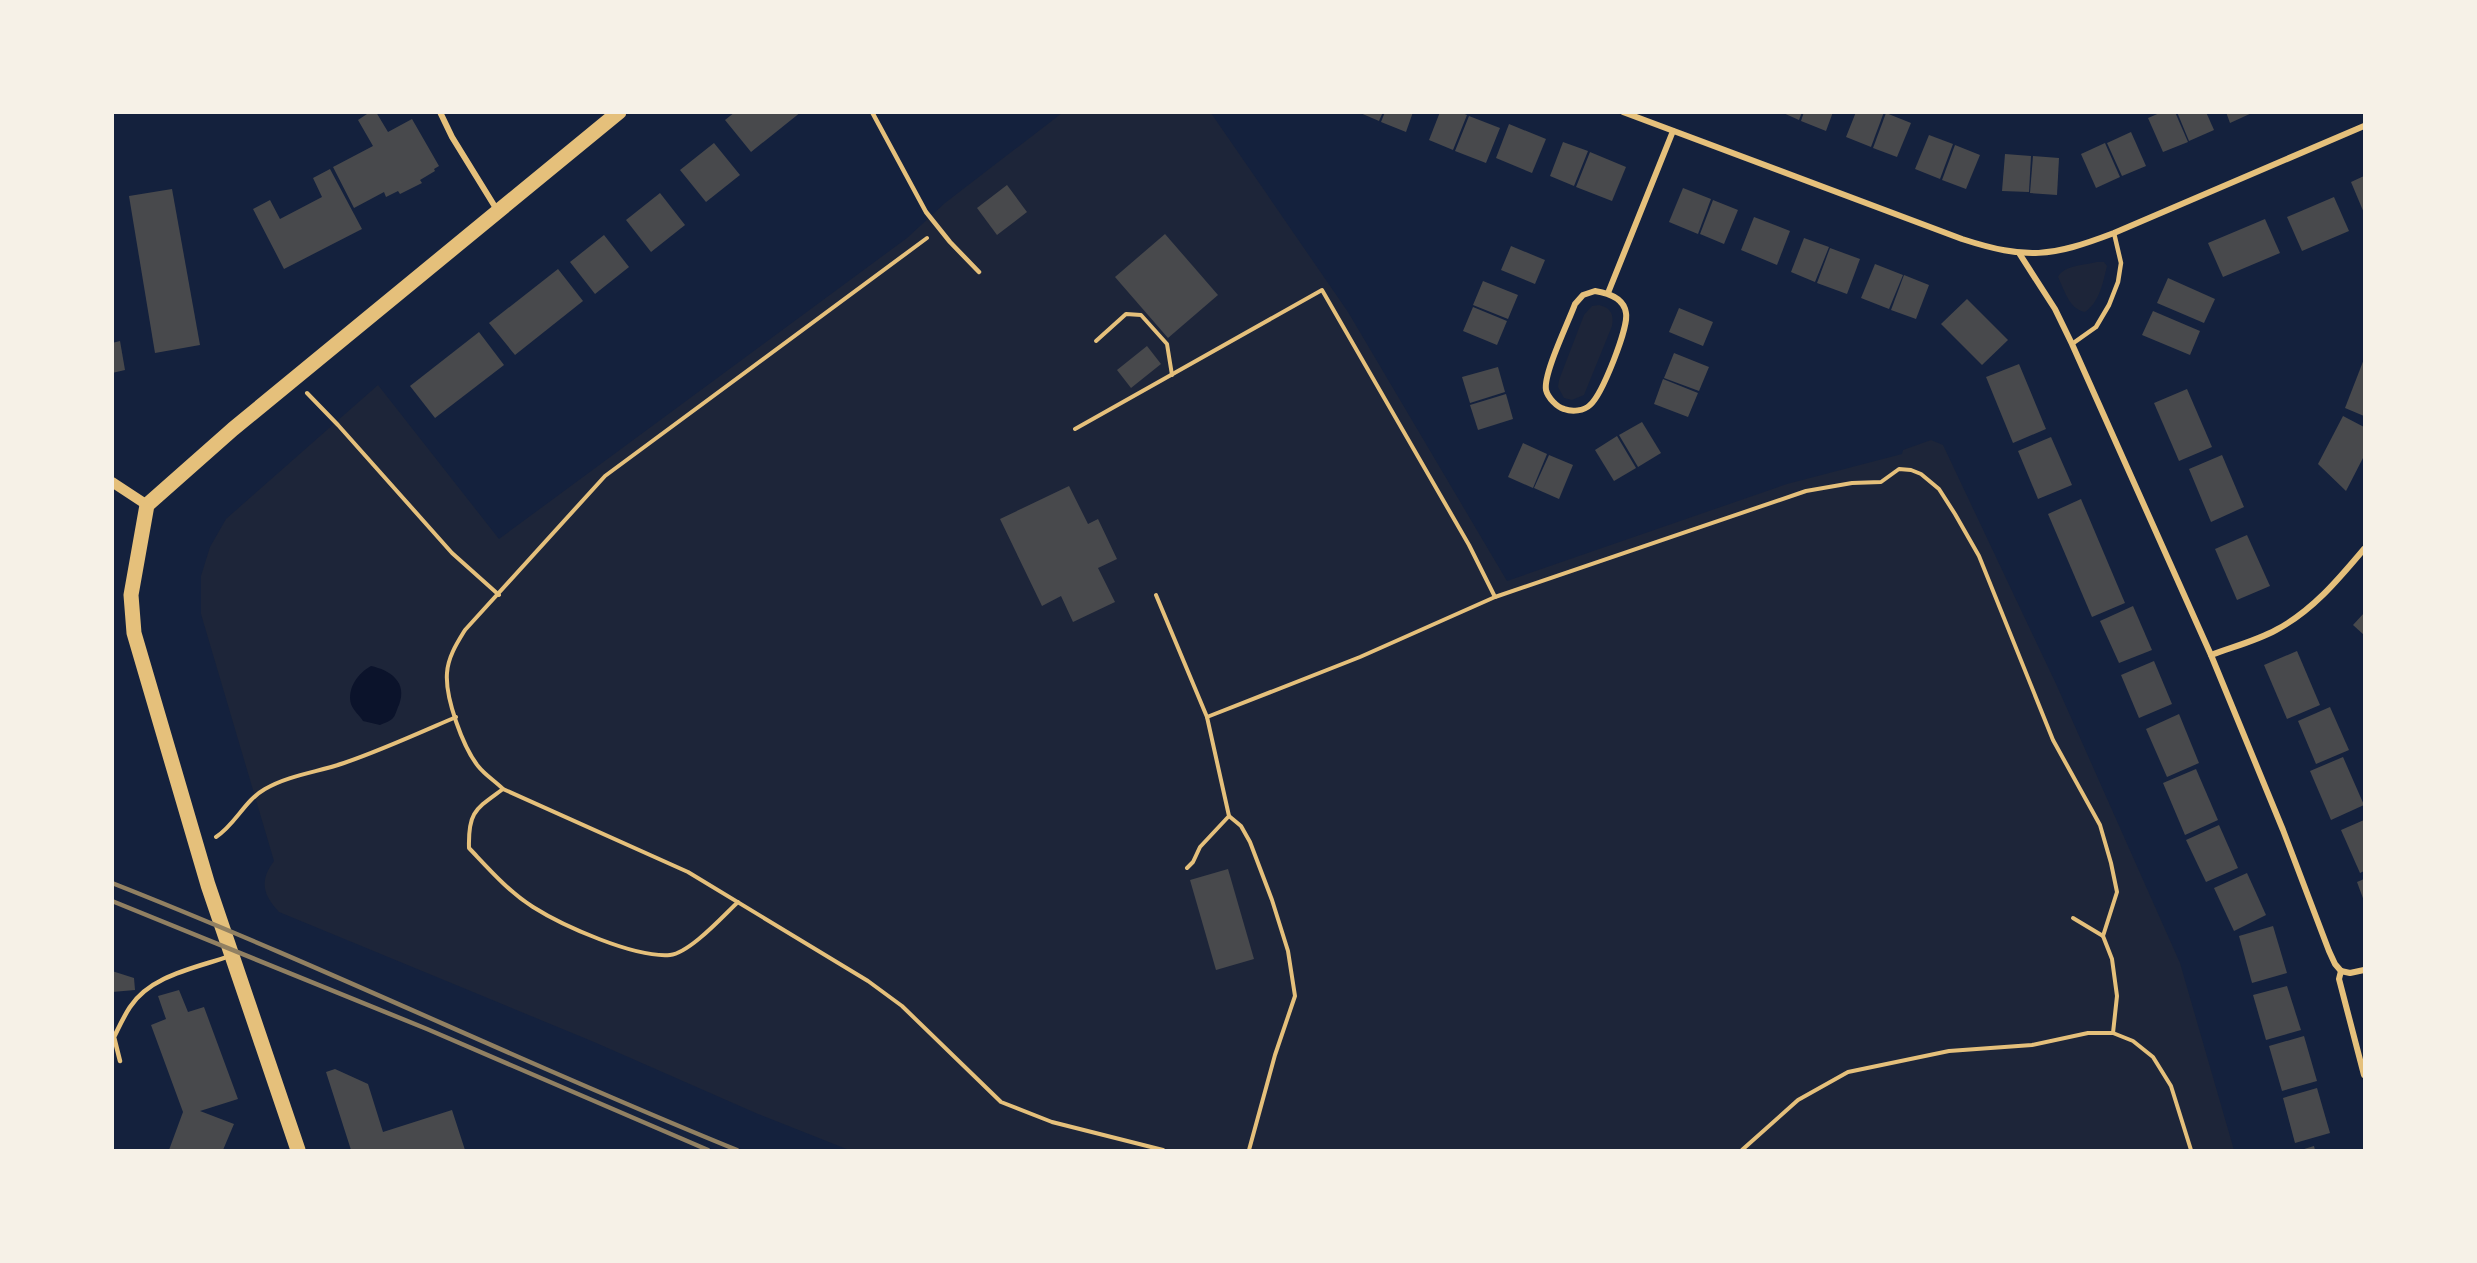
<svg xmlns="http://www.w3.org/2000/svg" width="2477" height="1263" viewBox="0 0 2477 1263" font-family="'Fira Sans Condensed',sans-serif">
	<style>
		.green { fill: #1d2539 }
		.water { fill: #0b132b }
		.building { fill: #48494c }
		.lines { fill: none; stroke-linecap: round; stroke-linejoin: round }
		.path { stroke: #e5c07b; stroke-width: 4 }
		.service { stroke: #e5c07b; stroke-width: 4.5 }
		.minor { stroke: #e5c07b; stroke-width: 6 }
		.tertiary { stroke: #e5c07b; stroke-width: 10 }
		.primary { stroke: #e5c07b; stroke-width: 15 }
		.rail { stroke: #918062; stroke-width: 4.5 }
	</style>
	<rect width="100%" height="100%" fill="#14213d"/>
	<g class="green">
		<path d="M1062 113H1211L1348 312 1507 581 1787 484 1902 454 1903 450 1931 440 1943 445 2057 686 2180 963 2234 1150H849L758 1114 594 1042 279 912C263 895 259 881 274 861L201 614V576L210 547 226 519 378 385 499 539 907 238 945 203Z"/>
		<path d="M2097 262H2104L2107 266C2103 282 2100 302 2085 312 2069 309 2065 291 2058 277 2064 265 2085 265 2097 262Z"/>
		<path d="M1599 305C1611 308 1614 314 1612 326L1584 395 1572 400 1564 398 1558 387 1559 380 1584 315 1592 306Z"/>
	</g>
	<path class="water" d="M371 666C390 670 408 682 399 705 397 708 396 715 393 718 391 721 384 723 380 725L363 721C360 716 353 710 351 704 347 688 358 673 371 666Z"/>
	<g class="building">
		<path d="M370 112H376L388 132 412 119 439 166 434 169 435 171 420 180 422 183 400 194 398 191 386 197 384 192 354 208 333 167 373 146 358 120Z"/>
		<path d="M735 112H801L751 152 725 120Z"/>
		<path d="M1358 112H1383L1379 121Z"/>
		<path d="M1385 112H1413L1406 132 1381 122Z"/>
		<path d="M1440 112H1460L1467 115 1453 150 1429 140Z"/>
		<path d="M1781 112H1802L1799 120Z"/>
		<path d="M1804 112H1833L1826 131 1801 121Z"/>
		<path d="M1856 112H1884L1871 147 1846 137Z"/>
		<path d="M2162 112H2175L2188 142 2163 152 2148 118Z"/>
		<path d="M2177 112H2206L2214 130 2189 141Z"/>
		<path d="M2226 112H2254L2230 123Z"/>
		<path d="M1886 113 1911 123 1897 157 1873 148Z"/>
		<path d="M1469 116 1500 128 1486 163 1455 151Z"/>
		<path d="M1509 124 1546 139 1532 173 1496 158Z"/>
		<path d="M2131 132 2146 166 2122 176 2107 143Z"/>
		<path d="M1929 135 1953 144 1940 179 1915 169Z"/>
		<path d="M1563 142 1588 151 1574 186 1550 176Z"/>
		<path d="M714 143 740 175 706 202 680 170Z"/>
		<path d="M2105 143 2120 177 2096 188 2081 154Z"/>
		<path d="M1955 145 1980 155 1966 189 1942 180Z"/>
		<path d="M1590 152 1626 167 1612 201 1576 187Z"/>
		<path d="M2005 154 2031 156 2029 192 2002 191Z"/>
		<path d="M2033 156 2059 158 2057 195 2030 193Z"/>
		<path d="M330 169 362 229 284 269 253 209 270 200 280 219 322 197 313 178Z"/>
		<path d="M2364 176V213L2351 182Z"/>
		<path d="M1007 185 1027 212 997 235 977 208Z"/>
		<path d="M1683 188 1711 199 1698 234 1669 222Z"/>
		<path d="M172 189 200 345 155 353 129 196Z"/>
		<path d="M660 193 685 225 651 252 626 220Z"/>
		<path d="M2334 197 2349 231 2302 251 2287 217Z"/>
		<path d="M1713 200 1738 210 1724 244 1700 234Z"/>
		<path d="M1754 217 1790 231 1777 265 1741 250Z"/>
		<path d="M2265 219 2280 253 2223 277 2208 243Z"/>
		<path d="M1165 234 1218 295 1168 338 1115 277Z"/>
		<path d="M604 235 629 267 595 294 570 262Z"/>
		<path d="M1804 238 1829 247 1815 282 1791 272Z"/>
		<path d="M1511 246 1545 260 1535 284 1501 270Z"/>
		<path d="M1830 248 1860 259 1847 294 1817 283Z"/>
		<path d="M1875 264 1903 275 1889 309 1861 298Z"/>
		<path d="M558 269 583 301 515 355 489 323Z"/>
		<path d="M1904 275 1929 285 1916 319 1891 310Z"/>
		<path d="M2168 278 2215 299 2204 323 2157 303Z"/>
		<path d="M1483 281 1518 295 1508 319 1473 305Z"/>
		<path d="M1967 299 2008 340 1982 365 1941 324Z"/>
		<path d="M1473 307 1507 321 1497 345 1463 331Z"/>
		<path d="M1679 308 1713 322 1703 346 1669 332Z"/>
		<path d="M2153 311 2200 331 2190 355 2142 335Z"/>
		<path d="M479 332 504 365 435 418 410 386Z"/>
		<path d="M120 341 125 370 112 373V343Z"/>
		<path d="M1147 346 1161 364 1131 388 1117 370Z"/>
		<path d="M1674 353 1709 367 1699 391 1664 378Z"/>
		<path d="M2364 359V416L2345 408Z"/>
		<path d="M2019 364 2046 429 2013 443 1986 377Z"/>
		<path d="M1498 367 1505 392 1470 403 1462 377Z"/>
		<path d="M1663 379 1698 393 1688 417 1654 404Z"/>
		<path d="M2187 389 2212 447 2179 461 2154 403Z"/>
		<path d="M1506 394 1513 419 1478 430 1470 405Z"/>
		<path d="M2343 416 2364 427V456L2346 491 2318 464Z"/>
		<path d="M1642 422 1661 453 1638 467 1619 435Z"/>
		<path d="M1617 436 1636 468 1614 481 1595 450Z"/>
		<path d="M2051 437 2072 485 2038 499 2018 451Z"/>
		<path d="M1523 443 1547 454 1533 488 1508 477Z"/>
		<path d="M1549 455 1573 465 1559 499 1534 488Z"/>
		<path d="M2222 455 2244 507 2211 522 2189 469Z"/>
		<path d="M1069 486 1088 524 1098 519 1117 559 1098 568 1115 602 1073 622 1061 596 1042 606 1000 519Z"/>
		<path d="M2081 499 2125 603 2092 617 2048 514Z"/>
		<path d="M2247 535 2270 586 2237 600 2215 549Z"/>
		<path d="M2133 606 2152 650 2119 663 2100 621Z"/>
		<path d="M2364 613V635L2353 625Z"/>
		<path d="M2297 651 2320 705 2287 719 2264 665Z"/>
		<path d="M2154 661 2172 704 2139 718 2121 675Z"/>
		<path d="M2330 707 2349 750 2316 764 2298 721Z"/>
		<path d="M2179 714 2199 763 2167 777 2146 729Z"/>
		<path d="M2343 757 2364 805 2331 820 2310 771Z"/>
		<path d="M2196 769 2218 820 2185 835 2163 783Z"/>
		<path d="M2364 820V871L2360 873 2341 830Z"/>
		<path d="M2219 825 2238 868 2206 882 2186 840Z"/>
		<path d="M1228 869 1254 959 1216 970 1190 880Z"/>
		<path d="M2247 873 2266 915 2234 931 2214 888Z"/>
		<path d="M2364 879V901L2357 882Z"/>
		<path d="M2273 926 2287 973 2252 983 2239 936Z"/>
		<path d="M112 971 134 978 135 990 112 992Z"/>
		<path d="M2287 986 2301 1030 2266 1040 2253 995Z"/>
		<path d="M179 990 188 1012 204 1007 238 1099 200 1111 234 1124 223 1150H169L183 1112 151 1025 166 1019 158 996Z"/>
		<path d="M2304 1036 2317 1081 2282 1091 2269 1046Z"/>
		<path d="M335 1069 368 1084 383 1132 452 1110 465 1150H351L326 1072Z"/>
		<path d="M2317 1088 2330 1133 2295 1143 2283 1098Z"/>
		<path d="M2314 1146 2315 1150H2301Z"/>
	</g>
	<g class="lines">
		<g class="path">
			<path d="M927 238 605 476 465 630C457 643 448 657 447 673 445 698 463 747 478 766 485 775 495 781 503 789L688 872 868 981 902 1006 1001 1102 1052 1122 1163 1150"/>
			<path d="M1096 341 1126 314 1141 315 1167 344 1172 375"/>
			<path d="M307 393 338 425 452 553 499 595"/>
			<path d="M1075 429 1322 290 1469 545 1495 597"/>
			<path d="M1156 595 1207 717 1229 816 1200 847 1193 862 1187 868"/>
			<path d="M1207 717 1360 657 1495 597 1806 491 1852 483 1881 482 1899 469 1911 470 1921 474 1939 489 1955 514 1979 556 2053 740 2100 825 2111 863 2117 892 2103 936 2112 959 2117 996 2113 1033"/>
			<path d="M503 789C476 809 468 811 469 848 489 869 508 891 533 907 563 926 635 958 670 955 690 953 724 915 738 902"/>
			<path d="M1229 816 1241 826 1250 842 1272 900 1288 951 1295 996 1275 1055 1249 1150"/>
			<path d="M216 837C236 824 244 801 265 789 289 775 318 772 344 763 382 750 419 733 456 717"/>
			<path d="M2073 918 2103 936"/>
			<path d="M1742 1150 1798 1100 1848 1072 1949 1051 2032 1045 2088 1033H2113L2133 1041 2153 1057 2171 1086 2191 1150"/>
		</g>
		<g class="service">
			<path d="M872 112 926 212 950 242 979 272"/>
			<path d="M2072 344 2096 327 2109 305 2118 282 2121 263 2114 233"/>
			<path d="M120 1061 114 1037C119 1027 124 1016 130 1007 151 975 196 968 230 956"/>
		</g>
		<g class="minor">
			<path d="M440 112 452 137 497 210"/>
			<path d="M1623 112 1962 239C2027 260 2051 257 2114 233L2364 126"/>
			<path d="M2019 253 2055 309 2072 344 2211 655 2283 830 2329 951 2335 964 2341 971"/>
			<path d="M1595 291C1608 293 1624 298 1626 313 1629 327 1602 395 1590 405 1584 411 1572 412 1564 409 1557 407 1548 398 1546 390 1543 374 1569 321 1575 304L1583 295Z"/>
			<path d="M1608 293 1673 131"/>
			<path d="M2211 655C2232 647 2256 641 2276 630 2312 611 2338 580 2364 549"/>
			<path d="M2341 971 2339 979 2364 1075"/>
			<path d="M2341 971 2350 973 2364 970"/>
		</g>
		<path class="tertiary" d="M112 482 147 505"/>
		<path class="primary" d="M298 1150 208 885 134 633 131 595 147 505 233 429 619 112"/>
		<g class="rail">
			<path d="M112 883C323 966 527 1065 737 1150"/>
			<path d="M112 901 427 1029 708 1150"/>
		</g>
	</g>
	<rect width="2477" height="1263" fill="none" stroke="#f6f1e7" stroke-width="228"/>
</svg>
